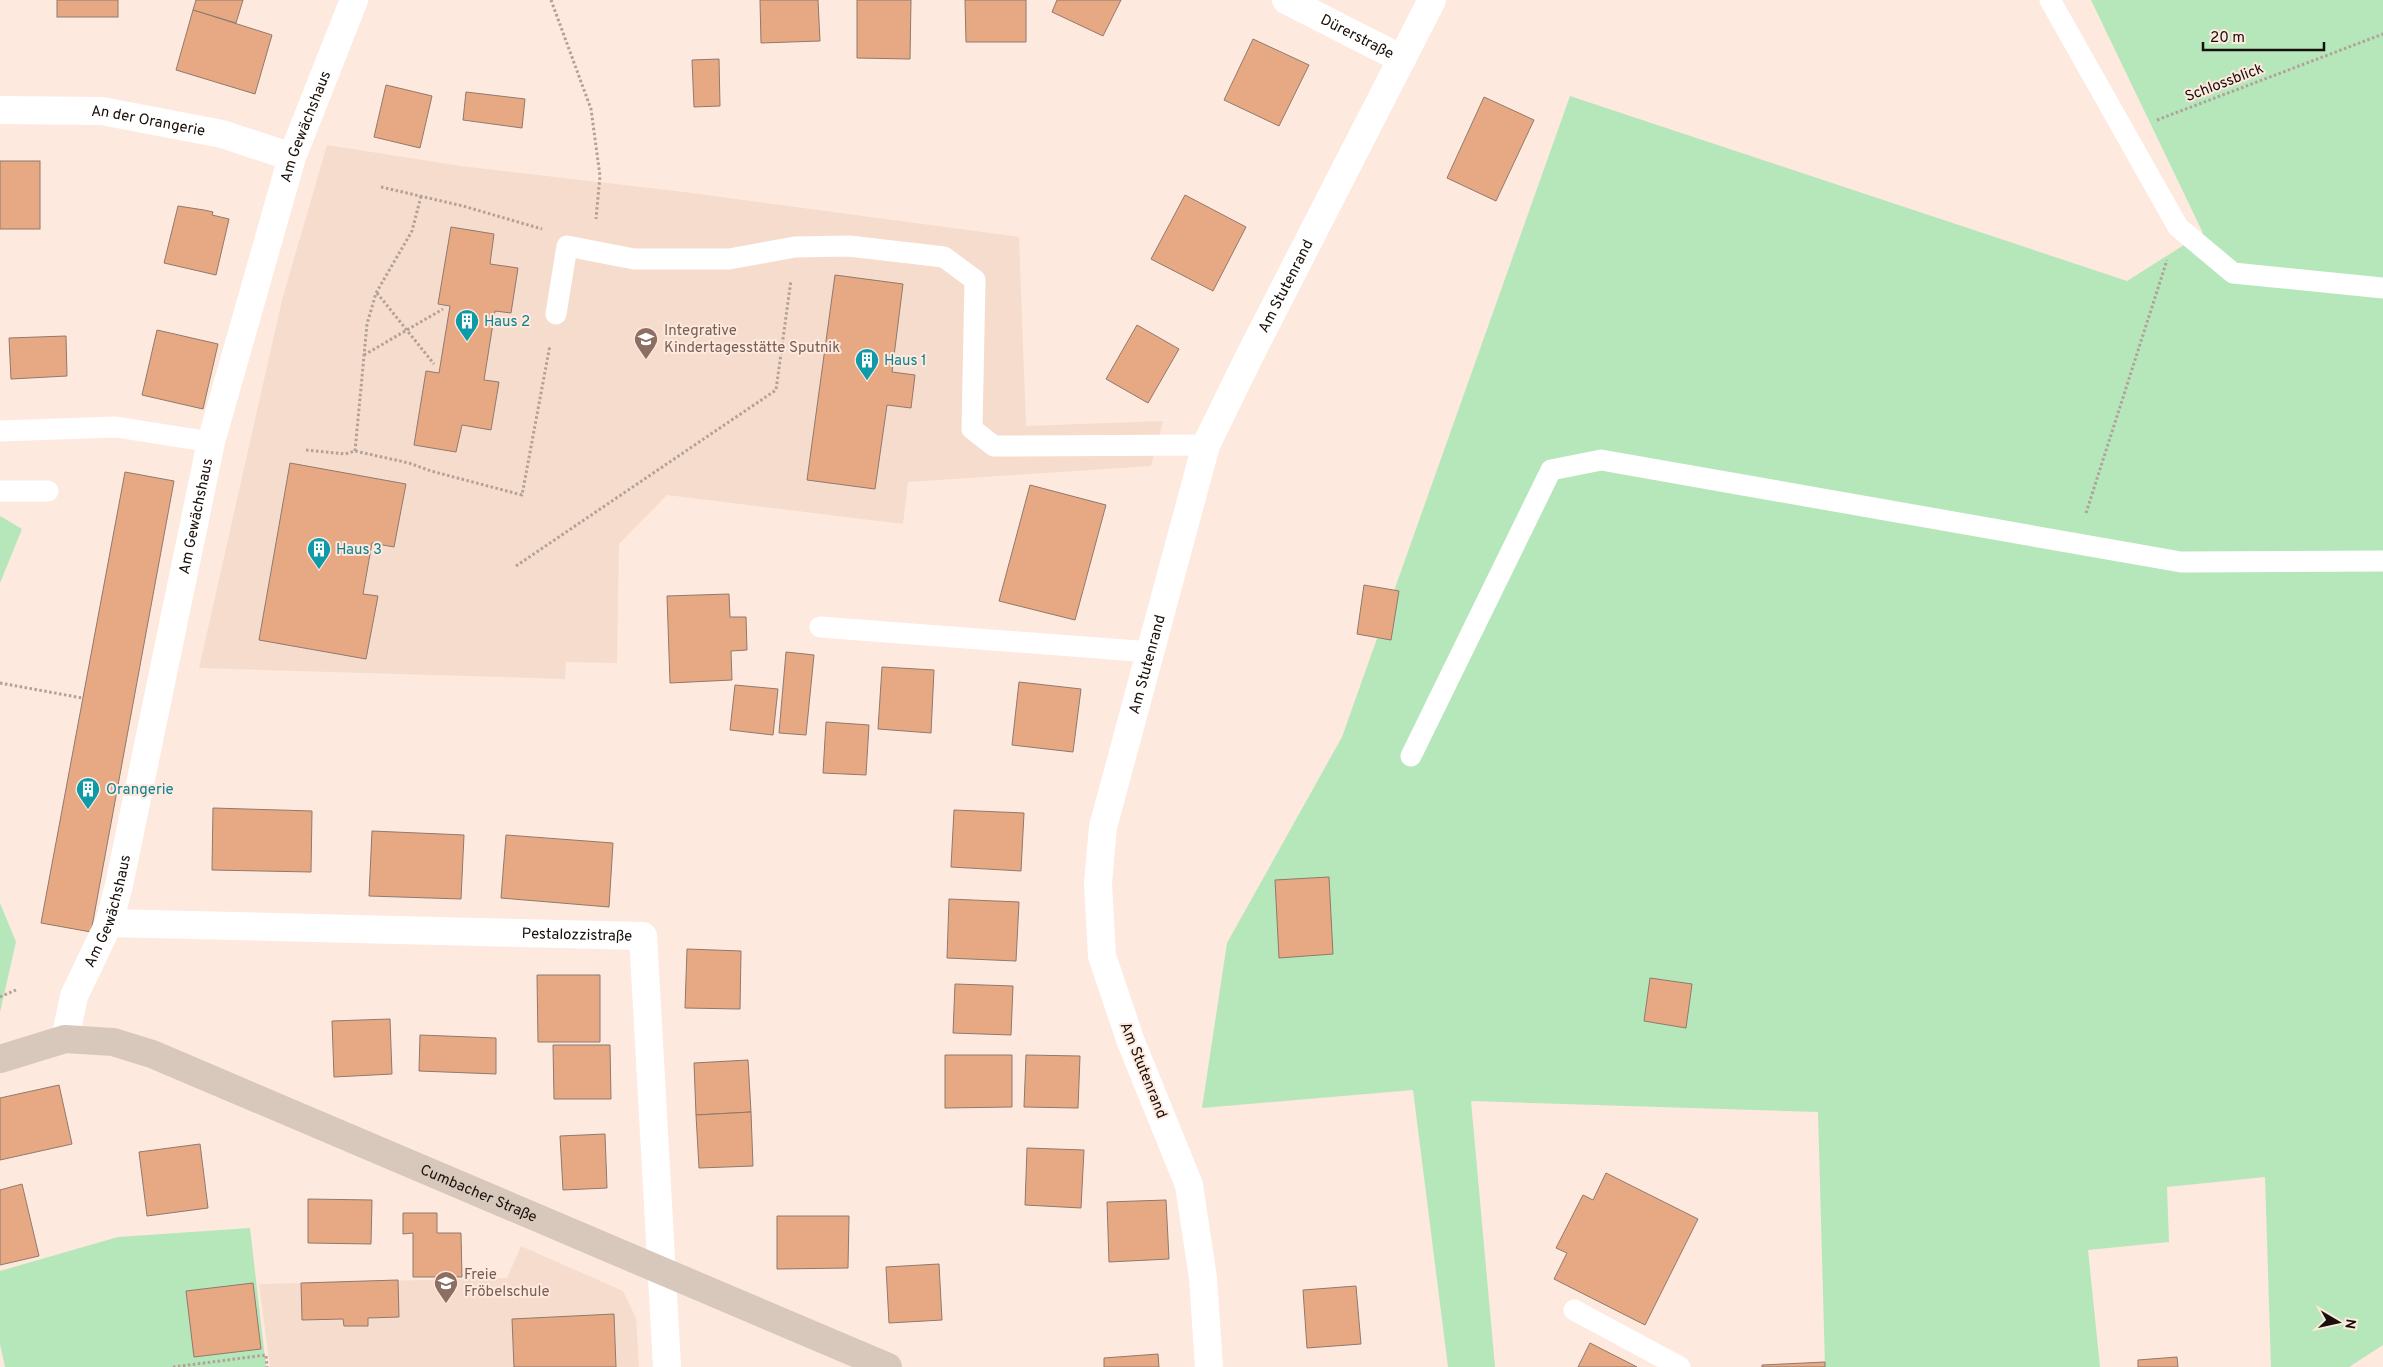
<svg xmlns="http://www.w3.org/2000/svg" width="2383" height="1367" viewBox="0 0 2383 1367" font-family="Overpass,sans-serif">
	<style>
		.built { fill: #f6dccd }
		.green { fill: #b5e7bb }
		.building { fill: #e7a984; stroke: #90796c }
		.lines { fill: none; stroke-linecap: round; stroke-linejoin: round }
		.path { stroke: #b2a198; stroke-width: 3; stroke-dasharray: 2.5 2.5; stroke-linecap: butt }
		.lane { stroke: #fff; stroke-width: 21 }
		.street { stroke: #fff; stroke-width: 28 }
		.secondary { stroke: #d8c8bb; stroke-width: 28 }
		.labels { text-anchor: middle; stroke-width: 4; stroke-linejoin: round; paint-order: stroke }
		.street-label { font-size: 15px; fill: #19100b; stroke: #fee9de }
		.culture-label { font-size: 15px; fill: #0d838f; stroke: #fee9de; text-anchor: start }
		.education-label { font-size: 15px; fill: #785e54; stroke: #fee9de; text-anchor: start }
	</style>
	<rect width="100%" height="100%" fill="#fee9de"/>
	<g class="built">
		<path d="M327 145 461 166 684 192 1019 237 1026 426 1163 421 1151 466 908 482 903 524 667 495 619 544 617 663 566 662 565 679 199 668 282 300Z"/>
		<path d="M521 1246 623 1291 636 1318 639 1367H270L259 1284 507 1278Z"/>
	</g>
	<g class="green">
		<path d="M2091 0H2383V1345L2349 1367H2271L2265 1177 2167 1187 2169 1242 2088 1250 2100 1367H1825L1818 1112 1471 1101 1495 1367H1448L1413 1090 1202 1108 1227 943 1342 737 1570 96 2127 281 2203 233Z"/>
		<path d="M0 516 22 529 0 583Z"/>
		<path d="M0 903 16 942 0 1012Z"/>
		<path d="M250 1228 266 1367H5L0 1344V1271L118 1237Z"/>
	</g>
	<g class="building">
		<rect x="57" y="0" width="61" height="17"/>
		<path d="M196 0H243L236 23 193 10Z"/>
		<path d="M760 0H818L820 41 761 43Z"/>
		<path d="M857 0H911L910 59 857 58Z"/>
		<path d="M965 0H1026V42H966Z"/>
		<path d="M1057 0H1121L1103 36 1052 12Z"/>
		<path d="M193 10 272 35 255 94 176 70Z"/>
		<path d="M1253 39 1309 65 1279 126 1224 100Z"/>
		<path d="M719 59 720 106 694 107 692 60Z"/>
		<path d="M386 85 432 96 420 148 374 137Z"/>
		<path d="M466 92 525 99 522 128 463 120Z"/>
		<path d="M1484 97 1534 120 1496 201 1447 178Z"/>
		<rect x="0" y="161" width="40" height="68"/>
		<path d="M1185 195 1246 227 1213 291 1151 259Z"/>
		<path d="M178 206 204 210 213 212 212 215 229 219 216 275 164 263Z"/>
		<path d="M451 227 494 234 490 264 518 268 511 313 495 311 484 380 499 382 491 430 462 425 456 452 414 445 426 371 439 373 450 306 438 304Z"/>
		<path d="M835 275 903 284 892 372 915 375 911 408 887 405 875 489 807 480Z"/>
		<path d="M1137 325 1179 349 1148 403 1106 379Z"/>
		<path d="M157 330 218 344 203 409 142 395Z"/>
		<path d="M66 336 67 376 11 379 9 338Z"/>
		<path d="M290 463 406 484 394 547 372 543 363 594 378 596 366 659 259 640Z"/>
		<path d="M125 472 174 481 91 932 41 923Z"/>
		<path d="M1030 485 1106 505 1075 620 999 601Z"/>
		<path d="M1364 585 1399 591 1391 640 1357 634Z"/>
		<path d="M729 594 730 617H746L747 650 731 651 732 680 670 683 667 596Z"/>
		<path d="M786 652 814 655 806 735 779 733Z"/>
		<path d="M882 667 934 670 931 733 878 729Z"/>
		<path d="M1019 682 1081 689 1073 752 1012 745Z"/>
		<path d="M735 685 778 689 773 735 730 730Z"/>
		<path d="M826 722 869 725 866 775 823 773Z"/>
		<path d="M213 808 312 811 311 872 212 870Z"/>
		<path d="M954 810 1024 813 1021 871 951 867Z"/>
		<path d="M372 831 464 835 461 899 369 896Z"/>
		<path d="M506 835 613 843 609 907 501 898Z"/>
		<path d="M1329 877 1333 954 1279 958 1275 880Z"/>
		<path d="M949 899 1019 902 1016 961 947 958Z"/>
		<path d="M687 949 741 951 740 1009 685 1008Z"/>
		<path d="M537 975H600V1042H538Z"/>
		<path d="M1650 978 1692 984 1686 1028 1644 1021Z"/>
		<path d="M955 984 1013 986 1011 1035 953 1033Z"/>
		<path d="M390 1019 392 1074 334 1077 332 1021Z"/>
		<path d="M420 1035 496 1038V1074L419 1071Z"/>
		<path d="M553 1045H610L611 1099H554Z"/>
		<path d="M945 1055H1012V1107L945 1108Z"/>
		<path d="M1026 1055 1080 1056 1078 1108 1024 1107Z"/>
		<path d="M748 1060 751 1112 696 1115 694 1063Z"/>
		<path d="M59 1085 72 1144 0 1160V1098Z"/>
		<path d="M751 1112 753 1166 699 1168 696 1115Z"/>
		<path d="M605 1134 607 1188 563 1190 560 1136Z"/>
		<path d="M200 1144 208 1208 147 1216 139 1152Z"/>
		<path d="M1027 1148 1084 1150 1081 1208 1025 1205Z"/>
		<path d="M1606 1173 1698 1219 1645 1325 1554 1279 1567 1253 1556 1248 1583 1195 1593 1200Z"/>
		<path d="M22 1184 39 1256 0 1265V1190Z"/>
		<path d="M308 1199 372 1200 371 1244 308 1243Z"/>
		<path d="M1166 1200 1169 1259 1109 1262 1107 1202Z"/>
		<path d="M403 1213H437V1233H461L462 1277H413V1233L403 1234Z"/>
		<path d="M777 1216H849L848 1268 777 1269Z"/>
		<path d="M939 1264 942 1320 889 1323 886 1267Z"/>
		<path d="M398 1280 399 1317 368 1318V1326H344L343 1319 302 1320 301 1283Z"/>
		<path d="M253 1283 261 1349 194 1357 186 1291Z"/>
		<path d="M1356 1286 1361 1344 1307 1348 1303 1290Z"/>
		<path d="M614 1314 616 1367H514L512 1319Z"/>
		<path d="M1590 1343 1637 1367H1578Z"/>
		<path d="M1158 1354 1159 1367H1104V1358Z"/>
		<path d="M2177 1357 2178 1367H2138V1360Z"/>
		<path d="M1825 1362V1367H1762V1365Z"/>
	</g>
	<g class="lines">
		<g class="path">
			<path d="M551 0 591 109 600 176 596 219"/>
			<path d="M2157 120 2383 34"/>
			<path d="M381 187 463 206 542 229"/>
			<path d="M377 293 434 364"/>
			<path d="M364 355 443 309"/>
			<path d="M306 450 345 454 355 451 409 463 431 471 522 495 550 345"/>
			<path d="M355 451 367 324 376 293 412 231 421 196"/>
			<path d="M2086 513 2167 260"/>
			<path d="M516 566 776 390 791 280"/>
			<path d="M0 683 82 698"/>
			<path d="M0 997 16 990"/>
			<path d="M173 1367 266 1355 267 1367"/>
		</g>
		<g class="lane">
			<path d="M2050 0 2178 227 2233 273 2383 288"/>
			<path d="M556 314 567 246 634 259H729L795 247 849 246 944 257 975 280 972 429 994 446 1206 445"/>
			<path d="M0 431 116 427 211 442"/>
			<path d="M0 491H48"/>
			<path d="M820 627 1151 652"/>
			<path d="M1411 756 1551 470 1601 460 2181 562 2383 561"/>
			<path d="M1574 1310 1680 1367"/>
		</g>
		<g class="street">
			<path id="s1" d="M1286 0 1402 59"/>
			<path id="s2" d="M0 110 102 111 222 134 292 157"/>
			<path id="s3" d="M109 923 643 936 667 1367"/>
			<path id="s4" d="M65 1039 74 996 109 923 119 885 211 442 292 157 354 0"/>
			<path id="s5" d="M1209 1367 1203 1278 1189 1185 1131 1042 1102 956 1098 883 1103 827 1206 445 1248 359 1432 0"/>
		</g>
		<path class="secondary" id="s6" d="M0 1059 65 1039 113 1042 152 1054 888 1367"/>
	</g>
	<defs>
		<g id="building-pin" transform="scale(1.25)"><path d="M0 17L-7.5 6A9.5 9.5 0 1 1 7.5 6Z" fill="#0f9aa8" stroke="#fee9de"/><path d="M-4-6H4V6H1V3H-1V6H-4ZM-2.5-4.3h1.7v1.8h-1.7ZM.8-4.3h1.7v1.8H.8ZM-2.5-1h1.7V.8h-1.7ZM.8-1h1.7V.8H.8Z" fill="#fff"/></g>
		<g id="school-pin" transform="scale(1.25)"><path d="M0 17L-7.5 6A9.5 9.5 0 1 1 7.5 6Z" fill="#8d6e63" stroke="#fee9de"/><path d="M0-5L7-2L0 1L-7-2ZM-4 1L0 2.5L4 1V4Q0 6-4 4Z" fill="#fff"/></g>
	</defs>
	<g fill-rule="evenodd">
		<use href="#building-pin" x="467" y="321"/>
		<use href="#school-pin" x="646" y="339"/>
		<use href="#building-pin" x="867" y="360"/>
		<use href="#building-pin" x="319" y="549"/>
		<use href="#building-pin" x="88" y="789"/>
		<use href="#school-pin" x="446" y="1283"/>
	</g>
	<g class="labels">
		<g class="street-label">
			<text dy="5" stroke="none"><textPath href="#s1" startOffset="80">Dürerstraße</textPath></text>
			<text transform="translate(2224 82) rotate(-21)" y="5">Schlossblick</text>
			<text dy="5" stroke="none"><textPath href="#s2" startOffset="149">An der Orangerie</textPath></text>
			<text dy="5" stroke="none"><textPath href="#s4" startOffset="946">Am Gewächshaus</textPath></text>
			<text dy="5" stroke="none"><textPath href="#s5" startOffset="1131">Am Stutenrand</textPath></text>
			<text dy="5" stroke="none"><textPath href="#s4" startOffset="541">Am Gewächshaus</textPath></text>
			<text dy="5" stroke="none"><textPath href="#s5" startOffset="726">Am Stutenrand</textPath></text>
			<text dy="5" stroke="none"><textPath href="#s4" startOffset="136">Am Gewächshaus</textPath></text>
			<text dy="5" stroke="none"><textPath href="#s3" startOffset="468">Pestalozzistraße</textPath></text>
			<text transform="translate(1144 1070) rotate(68)" y="5">Am Stutenrand</text>
			<text dy="5" stroke="none"><textPath href="#s6" startOffset="512">Cumbacher Straße</textPath></text>
		</g>
		<g class="culture-label">
			<text x="484" y="326">Haus 2</text>
			<text x="884" y="365">Haus 1</text>
			<text x="336" y="554">Haus 3</text>
			<text x="106" y="794">Orangerie</text>
		</g>
		<g class="education-label">
			<text x="664" y="335">Integrative<tspan x="664" dy="17">Kindertagesstätte Sputnik</tspan></text>
			<text x="464" y="1279">Freie<tspan x="464" dy="17">Fröbelschule</tspan></text>
		</g>
	</g>
	<g transform="translate(2338 1322) rotate(99)" stroke="#fee9de" stroke-width="4" paint-order="stroke">
	<path d="M0-4L9 19L0 12L-9 19Z" fill="#19100b"/>
	<text y="-8" font-size="14" font-weight="bold" text-anchor="middle" fill="#19100b">N</text>
	</g>
	<path d="M2203 42v8h121v-8" fill="none" stroke="#19100b" stroke-width="2.5"/>
	<text x="2210" y="42" font-size="15" fill="#19100b" stroke="#fee9de" stroke-width="4" paint-order="stroke">20 m</text>
</svg>
